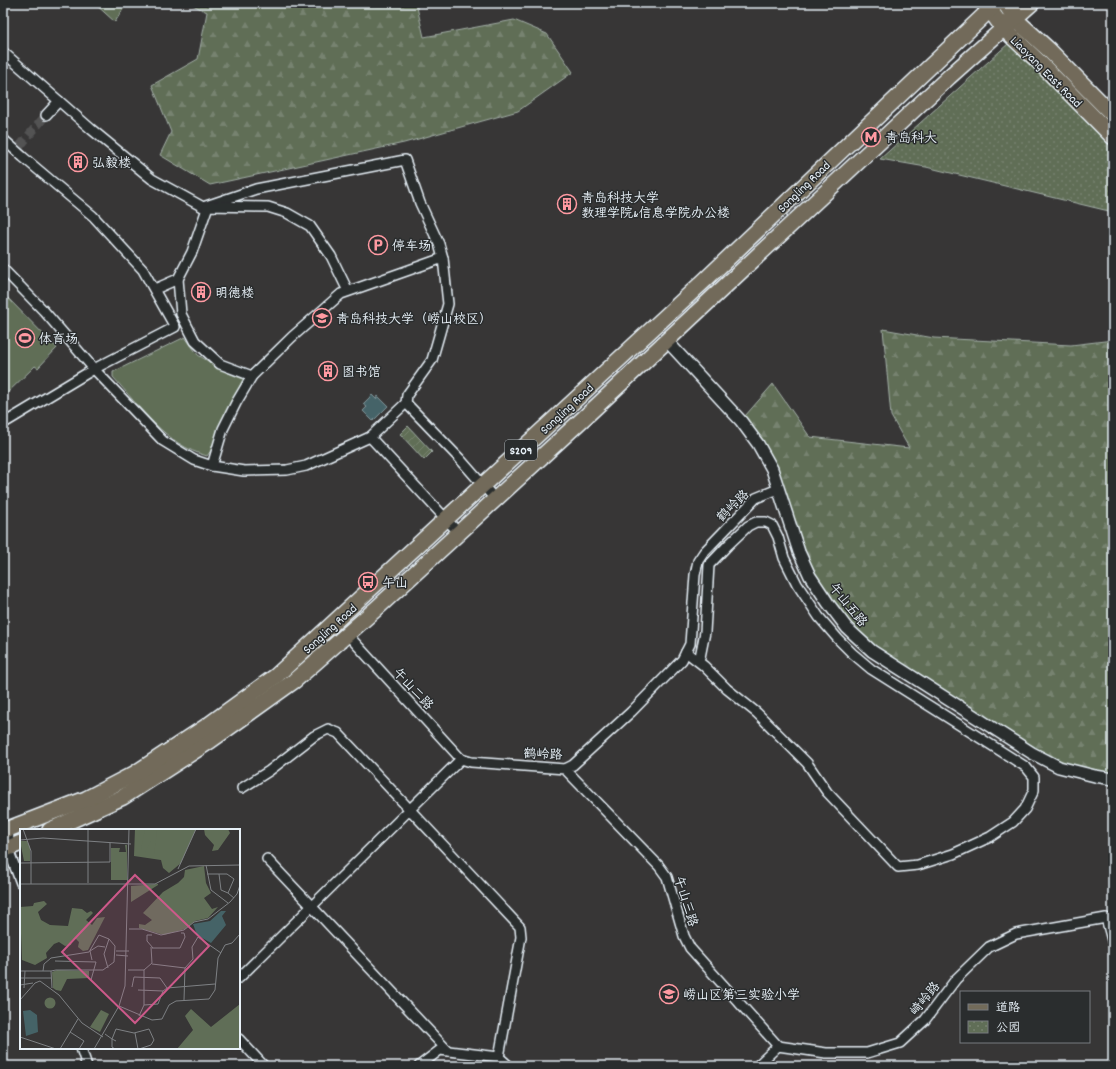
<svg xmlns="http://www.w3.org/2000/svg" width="1116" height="1069" viewBox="0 0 1116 1069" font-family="Dekko,'LXGW WenKai TC',sans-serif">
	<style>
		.grass { fill: #606e57; stroke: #a4b0a8 }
		.forest { fill: url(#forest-firs); stroke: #a4b0a8 }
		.park { fill: url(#park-dots); stroke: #a4b0a8 }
		.garden { fill: url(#garden-furrows); stroke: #a4b0a8 }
		.water { fill: #456367; stroke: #869ca1 }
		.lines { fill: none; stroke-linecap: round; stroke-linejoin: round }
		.minor-tunnel { stroke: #525253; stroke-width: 9; stroke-dasharray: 9 4.5; stroke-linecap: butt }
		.minor-casing { stroke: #e8f1f8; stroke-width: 12 }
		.tertiary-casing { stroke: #e8f1f8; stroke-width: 14 }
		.primary-casing { stroke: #e8f1f8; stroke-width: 18 }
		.minor { stroke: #2a2d2e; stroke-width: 9 }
		.tertiary { stroke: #2a2d2e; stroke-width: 11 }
		.primary { stroke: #726b5a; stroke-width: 15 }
		.labels { text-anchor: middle; stroke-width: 3; stroke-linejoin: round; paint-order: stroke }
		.shield { fill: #2a2d2e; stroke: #afb6bb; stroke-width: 1 }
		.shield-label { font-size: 12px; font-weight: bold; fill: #e8f1f8 }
		.street-label { font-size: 13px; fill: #e8f1f8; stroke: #2a2d2e }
		.poi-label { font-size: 13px; fill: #e8f1f8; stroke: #2a2d2e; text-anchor: start }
		.inset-road { fill: none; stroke: #7e8184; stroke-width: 1 }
		.view { fill: #cd598a; fill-opacity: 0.15; stroke: #cd598a; stroke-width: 2 }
		.inset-edge { fill: none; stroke: #e8f1f8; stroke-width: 2 }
	</style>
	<defs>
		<pattern id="forest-firs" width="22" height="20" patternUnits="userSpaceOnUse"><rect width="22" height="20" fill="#606e57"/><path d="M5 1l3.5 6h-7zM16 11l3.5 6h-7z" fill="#778370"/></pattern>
		<pattern id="park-dots" width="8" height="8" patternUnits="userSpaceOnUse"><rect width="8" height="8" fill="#606e57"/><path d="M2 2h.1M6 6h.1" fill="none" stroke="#778370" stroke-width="1.8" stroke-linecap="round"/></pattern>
		<pattern id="garden-furrows" width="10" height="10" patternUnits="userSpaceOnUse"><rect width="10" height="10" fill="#606e57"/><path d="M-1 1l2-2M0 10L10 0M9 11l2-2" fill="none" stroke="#778370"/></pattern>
	</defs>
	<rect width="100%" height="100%" fill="#373636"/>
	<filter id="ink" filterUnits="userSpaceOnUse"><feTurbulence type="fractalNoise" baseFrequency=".025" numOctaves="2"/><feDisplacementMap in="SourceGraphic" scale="8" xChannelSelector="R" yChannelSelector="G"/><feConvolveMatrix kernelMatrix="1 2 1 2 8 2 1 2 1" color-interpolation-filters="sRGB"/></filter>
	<g filter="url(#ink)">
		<g class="grass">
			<path d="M3 293 57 348 38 368 35 366 3 397Z"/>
			<path d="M185 337 198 355 226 372 243 379 212 449 207 456C166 445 140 407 113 377V372Z"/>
		</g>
		<g class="forest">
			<path d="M94 3H127L115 22Z"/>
			<path d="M189 3H416L424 37 514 20 547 34 573 72 518 111 404 143 210 185 160 155 171 132 152 85 198 59 207 12Z"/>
			<path d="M883 329 934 338 1071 345 1113 340V774L1071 765 1029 746 875 647 849 623 819 583 799 545 765 447 745 416 773 384 810 437 909 448 891 416Z"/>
		</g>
		<path class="park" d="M1009 43 1051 84 1113 148V212L926 167 880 159Z"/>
		<path class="garden" d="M408 426 432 452 424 460 400 434Z"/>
		<path class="water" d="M372 395 376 399 378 396 388 406 373 421 363 411 367 407 363 404Z"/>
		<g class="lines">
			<path class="minor-tunnel" d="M20 146 46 115"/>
			<g class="minor-casing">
				<g id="minor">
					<path d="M3 52 91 129 152 179 203 207 256 189 405 160 420 203 439 244 443 258 448 304 432 360 407 395 406 403 370 437 306 466 287 470 244 471 212 466 194 460 163 441 94 369 44 311 3 269"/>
					<path d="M46 115 59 101"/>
					<path d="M3 139 23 157 93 216 143 270 175 327 94 369 4 423"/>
					<path d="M178 279 181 314 195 341 220 364 252 376"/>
					<path d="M155 289 178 279 192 252 208 206 268 207 287 213 310 226 331 256 348 291"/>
					<path d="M406 403 460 459 495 499"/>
					<path d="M370 437 458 532"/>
					<path d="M212 466 223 429 236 403 252 376 292 337 341 294 443 258"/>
					<path d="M347 634 461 759"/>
					<path d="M686 652 704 666 727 689 757 713 807 763 827 792 898 867 918 865 953 854 990 837 1013 822 1025 809 1034 790V777L1026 767 871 669 852 653 838 639 819 617 797 584 784 558 778 537 772 525 766 522H756L748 526 728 545 709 565 705 632 699 662"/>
					<path d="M565 769 659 866 667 877 684 936 690 948 778 1046"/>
					<path d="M242 788 269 771 314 736 328 729 338 733 520 927 521 937 499 1057"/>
					<path d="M9 830 8 849 21 883"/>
					<path d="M267 859 448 1051"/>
					<path d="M239 978 461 759 471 762 565 769 573 765 631 712 682 660 690 644 695 575 698 561 704 552 756 498 778 489"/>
					<path d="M239 1039 264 1066"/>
					<path d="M81 1048 87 1066"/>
					<path d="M419 1066 440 1050 499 1057 509 1066"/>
					<path d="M757 1066 778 1046 826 1053H867L900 1043 925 1020 956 979 989 947 1016 934 1106 918 1113 944"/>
				</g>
			</g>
			<g class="tertiary-casing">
				<path id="tertiary" d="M667 341 741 421 758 444 772 469 799 552 810 576 828 603 847 628 872 651 1032 753 1059 767 1095 776 1113 779"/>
			</g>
			<g class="primary-casing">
				<g id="primary">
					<path d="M984 3 990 10 1003 28 1038 61 1113 137"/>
					<path d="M1005 3 1015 19 1049 50 1113 115"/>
					<path d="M50 830 123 797 210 741 294 681 377 608 586 416 949 77 1032 3"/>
					<path d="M3 831 86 799 134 774 207 726 276 676 705 280 997 3"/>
					<path d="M3 850 21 843"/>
				</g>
			</g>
			<use href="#minor" class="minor"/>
			<use href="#tertiary" class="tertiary"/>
			<use href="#primary" class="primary"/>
		</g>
	</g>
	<defs>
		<g id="metro-ring" transform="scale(1)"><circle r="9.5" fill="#2a2d2e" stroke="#ff9aa2" stroke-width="1.5"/><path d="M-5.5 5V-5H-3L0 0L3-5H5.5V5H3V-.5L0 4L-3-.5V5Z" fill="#ff9aa2"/></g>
		<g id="building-ring" transform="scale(1)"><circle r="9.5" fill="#2a2d2e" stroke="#ff9aa2" stroke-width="1.5"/><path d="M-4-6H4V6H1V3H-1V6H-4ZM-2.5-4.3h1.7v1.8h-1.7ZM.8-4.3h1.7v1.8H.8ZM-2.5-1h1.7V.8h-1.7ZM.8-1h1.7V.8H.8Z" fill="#ff9aa2"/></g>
		<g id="parking-ring" transform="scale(1)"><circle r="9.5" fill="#2a2d2e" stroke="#ff9aa2" stroke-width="1.5"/><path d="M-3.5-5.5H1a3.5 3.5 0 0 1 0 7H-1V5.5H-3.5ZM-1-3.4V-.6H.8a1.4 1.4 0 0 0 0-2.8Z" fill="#ff9aa2"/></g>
		<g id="university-ring" transform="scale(1)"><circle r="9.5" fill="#2a2d2e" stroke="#ff9aa2" stroke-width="1.5"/><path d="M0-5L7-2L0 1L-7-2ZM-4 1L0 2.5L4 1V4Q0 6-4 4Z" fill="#ff9aa2"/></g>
		<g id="stadium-ring" transform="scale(1)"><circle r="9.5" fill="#2a2d2e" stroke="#ff9aa2" stroke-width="1.5"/><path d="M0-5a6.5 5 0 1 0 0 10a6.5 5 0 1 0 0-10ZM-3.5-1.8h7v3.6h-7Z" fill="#ff9aa2"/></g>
		<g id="bus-ring" transform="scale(1)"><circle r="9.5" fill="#2a2d2e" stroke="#ff9aa2" stroke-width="1.5"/><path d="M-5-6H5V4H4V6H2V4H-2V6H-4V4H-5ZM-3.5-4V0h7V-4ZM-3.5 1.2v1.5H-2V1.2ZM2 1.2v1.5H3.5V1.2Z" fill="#ff9aa2"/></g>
		<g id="school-ring" transform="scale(1)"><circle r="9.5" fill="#2a2d2e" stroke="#ff9aa2" stroke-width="1.5"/><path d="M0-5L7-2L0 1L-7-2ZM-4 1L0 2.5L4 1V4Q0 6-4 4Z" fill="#ff9aa2"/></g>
	</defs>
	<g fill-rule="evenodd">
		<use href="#metro-ring" x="871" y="137"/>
		<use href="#building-ring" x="78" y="162"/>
		<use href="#building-ring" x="567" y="204"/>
		<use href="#parking-ring" x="378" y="245"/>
		<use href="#building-ring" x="201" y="292"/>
		<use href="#university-ring" x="322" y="318"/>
		<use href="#stadium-ring" x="25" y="338"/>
		<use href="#building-ring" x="328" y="371"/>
		<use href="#bus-ring" x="368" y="582"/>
		<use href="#school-ring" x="669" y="994"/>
	</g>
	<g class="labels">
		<rect class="shield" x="505" y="440" width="32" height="20" rx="3"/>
		<g class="shield-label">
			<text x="521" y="454">S209</text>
		</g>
		<g class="street-label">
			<text transform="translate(1047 71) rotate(45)" y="5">Liaoyang East Road</text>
			<text transform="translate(803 186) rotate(-44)" y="5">Songling Road</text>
			<text transform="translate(566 408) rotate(-43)" y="5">Songling Road</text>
			<text transform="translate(732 505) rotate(-44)" y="5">鹤岭路</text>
			<text transform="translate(849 604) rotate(51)" y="5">午山五路</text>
			<text transform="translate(329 628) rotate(-42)" y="5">Songling Road</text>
			<text transform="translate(414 688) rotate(47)" y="5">午山二路</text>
			<text transform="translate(543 753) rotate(2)" y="5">鹤岭路</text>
			<text transform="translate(687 901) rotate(73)" y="5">午山三路</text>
			<text transform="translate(924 998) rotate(-51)" y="5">崎岭路</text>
		</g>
		<g class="poi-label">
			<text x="885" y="142">青岛科大</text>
			<text x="92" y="167">弘毅楼</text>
			<text x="581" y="202">青岛科技大学<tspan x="581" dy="15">数理学院&amp;信息学院办公楼</tspan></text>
			<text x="392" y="250">停车场</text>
			<text x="215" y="297">明德楼</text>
			<text x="336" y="323">青岛科技大学（崂山校区）</text>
			<text x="39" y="343">体育场</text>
			<text x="342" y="376">图书馆</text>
			<text x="382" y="587">午山</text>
			<text x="683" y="999">崂山区第三实验小学</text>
		</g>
	</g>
	<g transform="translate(20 829)">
		<rect width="220" height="220" fill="#373636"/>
		<path d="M115 0H176L161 34 149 44 143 39 141 31 114 27ZM184 0H208L210 4 198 21 192 22 194 16 185 6ZM37 141 69 142V149L47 150 41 162 36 161 33 159 32 143ZM24.5 174a5.5 5.5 0 1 1 11 0a5.5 5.5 0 1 1-11 0ZM81 181 89 185 80 203 70 198Z" fill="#606e57"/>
		<path d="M125 0H136L137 3 134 25 130 28 125 23 131 12 121 21ZM105 16H107V51H91V19H100L99 23H106ZM184 37 186 54 191 64 184 69 192 80 198 78 188 89 175 92 165 100 144 106 119 99V95L125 96 132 91 123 84 143 63 158 54 164 48 165 41ZM24 72 27 75 18 83 21 91 30 96 48 97 52 79 62 80 67 84 71 82 73 84 66 91 72 96 77 89 85 88 68 121 63 122 58 118 59 113 56 110 52 111 51 116 45 117 39 113 34 115 26 124 27 129 15 136 2 131 0 78 13 77 14 74ZM220 175V220H157L173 201 165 187 171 180 191 198Z" fill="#606e57"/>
		<path d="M0 12H7L10 18V32H4ZM138 55V56L111 73V57Z" fill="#606e57"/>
		<path d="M201 82H206L202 87 206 96 191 114 177 106 173 95 190 92ZM10 181 17 186 18 203 6 207 3 182Z" fill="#456367"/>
		<path class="inset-road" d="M3 0 11 22V55M0 11 23 9 111 15M0 34 90 33V14M186 36 191 61 208 74M158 40 176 0M187 45H207L214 50 208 64 214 69M199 45 201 61 208 64M68 54V0M0 55H135L169 37 220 36M109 100H122L141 106 164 101 174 93 188 90 210 73 217 65 220 56M132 106H127V112L133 119M132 119H160L165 108 164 104H161M96 122H109M96 126 108 127M72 131 70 122 78 117 85 118M35 132 76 133 71 151M132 135 165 139M88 139 84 125 89 110M108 141H124M0 142H31L36 141H83L94 133 95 117 89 110 79 106 69 123 31 129 24 135 23 142M31 142 32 159M0 149H31M0 156 13 154M112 158 114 148 140 149 147 159M4 159 5 142M118 161 143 162M0 171 15 154 20 152 39 166 62 194 83 208M164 171 165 139 173 130 172 118 178 108 201 124M124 176 138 175 143 162 147 159 195 155M99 177 132 191 142 190 149 176 156 172 189 170 195 161 198 129 205 116 212 114 220 105M119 187 124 176V141L132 134 131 118M50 203 64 212 59 220M115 204 118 220M85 205 92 210 96 200 114 204 129 200 134 211 131 216 119 220M0 208 36 220M40 220 58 190M74 220 99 177 105 157 109 0M95 220 92 218V210L96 212"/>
		<path class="view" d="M115 46 189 117 115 194 42 123Z"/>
		<rect width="220" height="220" class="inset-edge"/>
	</g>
	<rect width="1116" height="1069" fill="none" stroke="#2a2d2e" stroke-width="16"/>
	<rect x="8" y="8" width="1100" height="1053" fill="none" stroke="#e8f1f8" stroke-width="1.5" filter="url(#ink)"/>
	<rect x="960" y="991" width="130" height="52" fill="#2a2d2e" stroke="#767b7f"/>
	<rect x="968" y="1004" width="20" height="6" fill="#726b5a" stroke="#767b7f"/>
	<text x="996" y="1011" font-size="12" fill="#e8f1f8">道路</text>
	<rect x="968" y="1021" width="20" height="12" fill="url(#park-dots)" stroke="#767b7f"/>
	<text x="996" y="1031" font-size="12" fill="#e8f1f8">公园</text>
</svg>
